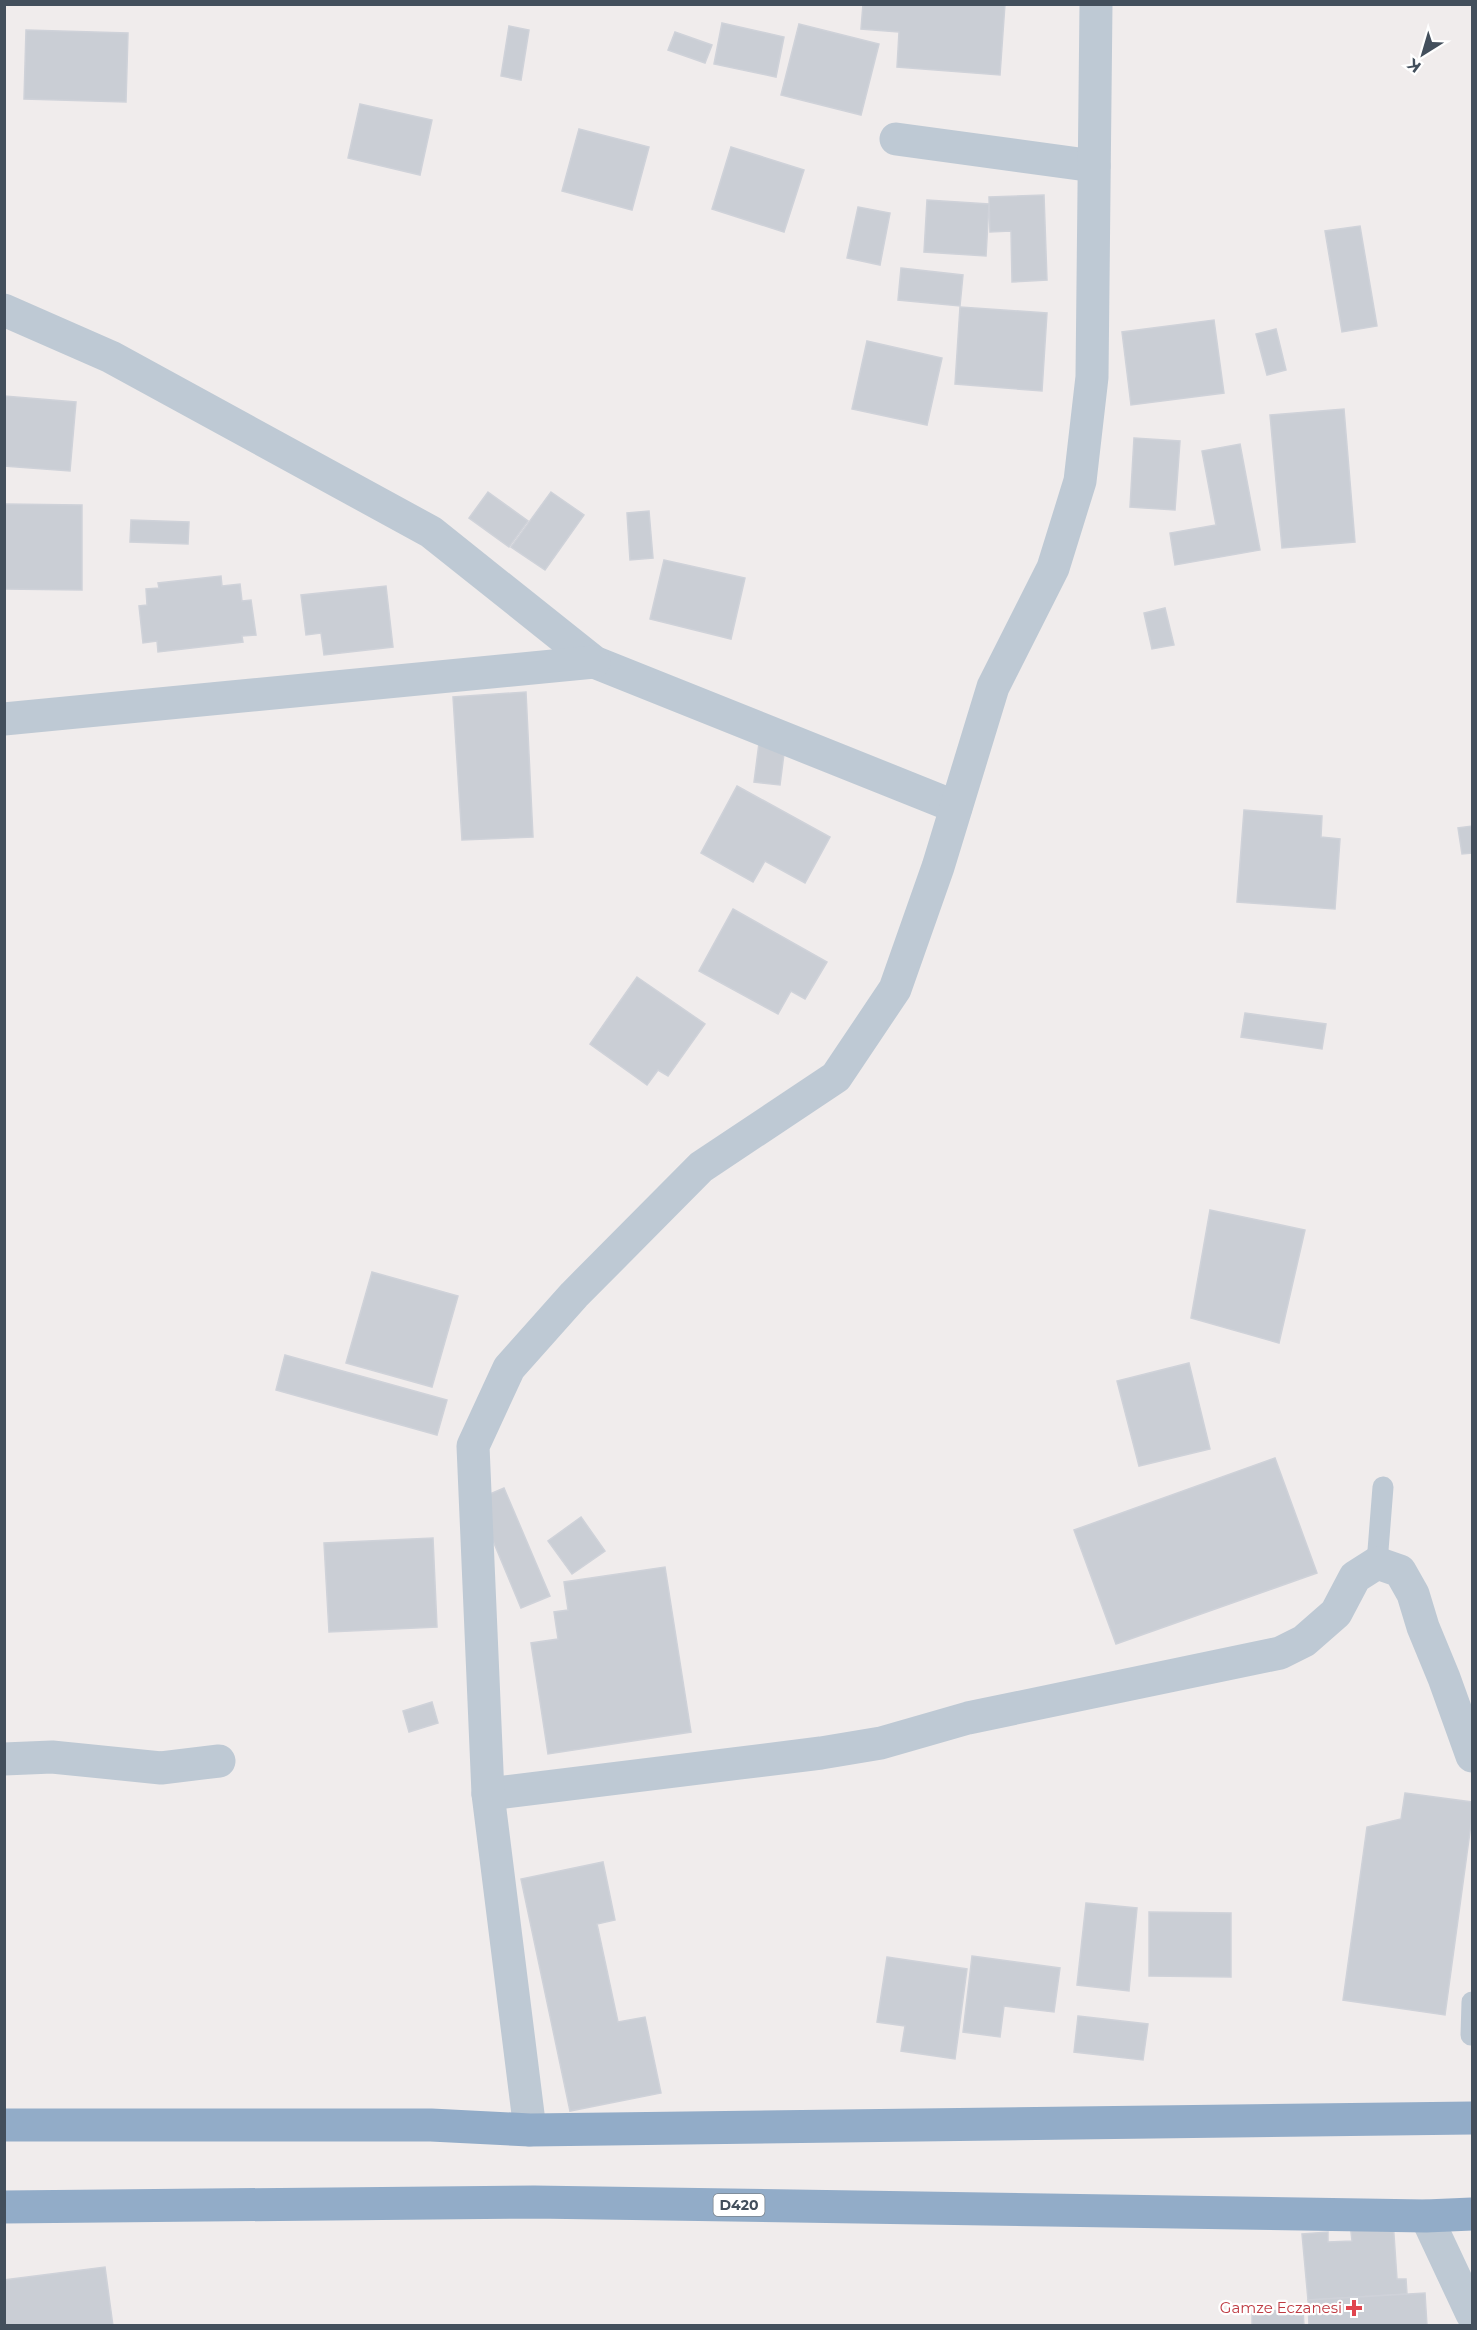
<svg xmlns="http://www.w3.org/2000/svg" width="1477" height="2330" viewBox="0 0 1477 2330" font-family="Montserrat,sans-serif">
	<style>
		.building { fill: #caced5; stroke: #cfd2d9; stroke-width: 1.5 }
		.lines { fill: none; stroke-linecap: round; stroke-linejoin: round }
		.service { stroke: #bec9d4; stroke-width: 21 }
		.minor { stroke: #bec9d4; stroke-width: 33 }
		.tertiary { stroke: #bec9d4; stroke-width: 33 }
		.trunk { stroke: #92acc8; stroke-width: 33 }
		.health-dot { fill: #e0444e; stroke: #fff; stroke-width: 2 }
		.labels { text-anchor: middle; stroke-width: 4.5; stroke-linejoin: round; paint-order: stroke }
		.shield { fill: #fff; stroke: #7b848d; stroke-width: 1.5 }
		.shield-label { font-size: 14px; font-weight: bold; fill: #434f5c }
		.health-label { font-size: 15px; fill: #be3a42; stroke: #fff; text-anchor: end }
	</style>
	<rect width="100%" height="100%" fill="#f0ecec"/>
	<g class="building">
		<path d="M863 4H1005L1000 75 897 67 899 32 861 29Z"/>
		<path d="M722 23 784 37 776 77 714 64Z"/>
		<path d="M799 24 879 44 861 115 781 95Z"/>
		<path d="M509 26 529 30 521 80 501 76Z"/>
		<path d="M26 30 128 33 126 102 24 99Z"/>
		<path d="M675 32 712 45 705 63 668 50Z"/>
		<path d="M360 104 432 120 420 175 348 158Z"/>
		<path d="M579 129 649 147 632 210 562 191Z"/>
		<path d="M731 147 804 170 784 232 712 209Z"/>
		<path d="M1044 195 1047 280 1012 282 1011 231 990 232 989 197Z"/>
		<path d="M927 200 989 204 986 256 924 252Z"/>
		<path d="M858 207 890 213 880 265 847 258Z"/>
		<path d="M1360 226 1377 326 1342 332 1325 231Z"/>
		<path d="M901 268 963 275 960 306 898 300Z"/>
		<path d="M960 307 1047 313 1042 391 955 384Z"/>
		<path d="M1214 320 1224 393 1131 405 1122 332Z"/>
		<path d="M1276 329 1286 370 1267 375 1256 334Z"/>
		<path d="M867 341 942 358 927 425 852 409Z"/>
		<path d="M4 396 76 402 70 471 4 466Z"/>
		<path d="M1344 409 1355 542 1282 548 1270 415Z"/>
		<path d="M1134 438 1180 441 1175 510 1130 507Z"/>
		<path d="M1240 444 1260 550 1175 565 1170 533 1216 525 1202 451Z"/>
		<path d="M488 492 528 521 509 547 469 518Z"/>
		<path d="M551 492 584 515 545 570 511 547Z"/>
		<path d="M4 504 82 505V590L4 589Z"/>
		<path d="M649 511 653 558 630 560 627 513Z"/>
		<path d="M131 520 189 522 188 544 130 542Z"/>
		<path d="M664 560 745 578 731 639 650 619Z"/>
		<path d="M221 576 222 586 240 584 242 601 251 600 256 635 242 636 243 642 158 652 157 641 143 643 139 606 147 605 146 589 159 588 158 583Z"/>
		<path d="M386 586 393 647 324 655 321 633 306 635 301 595Z"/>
		<path d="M1165 608 1174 645 1152 649 1144 613Z"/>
		<path d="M526 692 533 837 462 840 453 697Z"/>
		<path d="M759 743 785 746 780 785 754 782Z"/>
		<path d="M737 786 830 837 805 883 765 861 753 882 701 853Z"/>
		<path d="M1244 810 1322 816 1321 837 1340 839 1335 909 1237 902Z"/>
		<path d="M1472 826V853L1462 854 1458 828Z"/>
		<path d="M733 909 827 962 805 999 791 991 778 1014 699 971Z"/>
		<path d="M637 977 705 1024 668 1076 658 1070 647 1085 590 1044Z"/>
		<path d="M1245 1013 1326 1024 1322 1049 1241 1037Z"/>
		<path d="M1210 1210 1305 1230 1279 1343 1191 1318Z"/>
		<path d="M372 1272 458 1296 432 1387 346 1363Z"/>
		<path d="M285 1355 447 1400 437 1435 276 1390Z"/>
		<path d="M1189 1363 1210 1449 1139 1466 1117 1381Z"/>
		<path d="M1275 1458 1317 1573 1116 1644 1074 1530Z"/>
		<path d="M504 1488 550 1596 521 1608 476 1500Z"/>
		<path d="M581 1517 605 1551 572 1574 548 1541Z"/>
		<path d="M433 1538 437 1627 329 1632 324 1543Z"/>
		<path d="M665 1567 691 1732 548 1754 531 1643 558 1639 554 1612 568 1610 564 1582Z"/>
		<path d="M432 1702 438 1723 409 1732 403 1711Z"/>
		<path d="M1405 1793 1472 1802V1817L1445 2015 1343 2000 1367 1827 1401 1819Z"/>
		<path d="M603 1862 615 1920 597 1924 618 2022 645 2017 661 2093 570 2111 521 1879Z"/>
		<path d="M1086 1903 1137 1908 1129 1991 1077 1985Z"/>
		<path d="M1149 1912 1231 1913V1977L1149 1976Z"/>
		<path d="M972 1956 1060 1968 1054 2012 1004 2006 1000 2037 963 2032Z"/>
		<path d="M887 1957 967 1969 955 2059 901 2051 905 2026 877 2022Z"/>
		<path d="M1078 2016 1148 2024 1143 2060 1074 2052Z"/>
		<path d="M1393 2220 1397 2279H1406L1407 2294 1308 2300 1302 2234 1328 2232V2242L1352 2241 1350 2223Z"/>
		<path d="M105 2267 113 2326H4V2280Z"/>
		<path d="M1425 2293 1427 2326H1309L1308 2300Z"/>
		<path d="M1303 2310 1304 2326H1252V2311Z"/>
	</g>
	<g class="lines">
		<g class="service">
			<path d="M1377 1563 1383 1487"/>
			<path d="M1471 2035 1472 2002"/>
		</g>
		<g class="minor">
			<path d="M896 139 1094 166"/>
			<path d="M4 310 111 357 431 532 594 662 956 807"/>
			<path d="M4 719 594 662"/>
			<path d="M4 1759 52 1757 161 1768 219 1761"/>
			<path d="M488 1794 821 1753 881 1743 968 1718 1280 1653 1304 1641 1336 1613 1355 1577 1377 1563 1400 1571 1413 1594 1423 1627 1444 1678 1472 1756"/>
			<path d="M1426 2216 1472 2314"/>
		</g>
		<path class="tertiary" d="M530 2130 488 1794 473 1446 509 1368 574 1295 701 1167 836 1077 895 989 938 867 993 687 1053 568 1080 481 1092 377 1096 4"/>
		<g class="trunk">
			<path d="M4 2125H431L530 2130 1472 2118"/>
			<path d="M4 2207 534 2202 1426 2216 1472 2214"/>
		</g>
	</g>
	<path class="health-dot" d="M1351 2299h6v6h6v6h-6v6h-6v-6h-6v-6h6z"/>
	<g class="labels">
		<rect class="shield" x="713.5" y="2194" width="51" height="22" rx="4.5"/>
		<g class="shield-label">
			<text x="739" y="2210">D420</text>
		</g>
		<g class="health-label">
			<text x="1342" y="2313">Gamze Eczanesi</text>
		</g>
	</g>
	<rect width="1477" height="2330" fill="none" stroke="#434f5c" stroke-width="12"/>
	<g transform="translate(1423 54) rotate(217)" stroke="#ffffff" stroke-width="4.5" paint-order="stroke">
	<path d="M0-4.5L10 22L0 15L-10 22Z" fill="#434f5c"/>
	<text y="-9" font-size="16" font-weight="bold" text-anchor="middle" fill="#434f5c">K</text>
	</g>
</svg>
